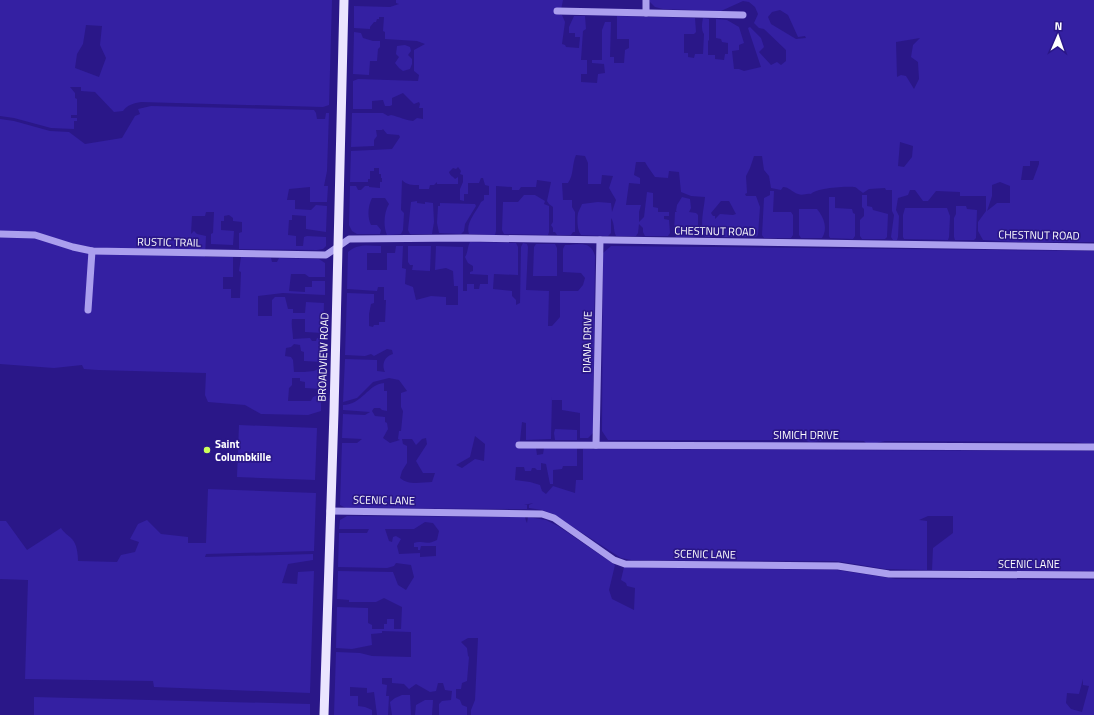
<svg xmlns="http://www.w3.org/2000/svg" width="1094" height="715" viewBox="0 0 1094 715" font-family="'Titillium Web',sans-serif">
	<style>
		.green { fill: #3420a2; fill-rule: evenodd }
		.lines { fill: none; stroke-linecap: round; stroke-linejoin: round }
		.minor { stroke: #ab9fee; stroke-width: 7 }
		.major { stroke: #ebe5ff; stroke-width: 9 }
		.poi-dot { fill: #ccff5b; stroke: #2a1788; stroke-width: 1.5 }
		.labels { text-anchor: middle; stroke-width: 3.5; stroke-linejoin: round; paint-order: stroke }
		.street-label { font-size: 11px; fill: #fff; stroke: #2a1788 }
		.poi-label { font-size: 11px; font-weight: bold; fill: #fff; stroke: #2a1788; text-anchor: start }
	</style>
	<rect width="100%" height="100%" fill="#2a1788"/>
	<g class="green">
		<path d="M0 0H332L329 105 323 107 141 102C134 103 127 105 123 111L114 112 95 92 81 91V87H70L75 93V98L77 99V115H71V118H77V121H74V129L51 128 14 118 0 116ZM86 25 102 26 100 45 106 58 99 77 75 68 77 54 83 44Z"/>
		<path d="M396 0H563L560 15H562L565 22 562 44 565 45 566 47 579 48 580 37H575V33H569V27L574 16H585L586 29 583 31 581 60H587V74H581V82L597 83 598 74 605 73 604 64 592 63V60H602V30L605 22H611L610 57H614V63H624L625 50 629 48V39H617V16L695 18 696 32 694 34H684V53H688V57L694 58 695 54H703L704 34C701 30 702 23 703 18L709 19V40L708 41V55H715V59L724 60 725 54H728V43L722 42 721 39 716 38V19L727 20 739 27 744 43 739 45V50L732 51 734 69H739L744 71 761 67 748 28 750 27 761 38 764 47 759 52 771 65 777 62 781 65 786 61V50L764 29 759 28 754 23 758 14 755 7 749 2 743 1 721 11 663 9 655 7 650 2V0H1094V242H1015L983 240 978 231V222L986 211V196H960V192L936 191 928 201H923L915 190H910L908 195 898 198 896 210 899 216 898 237 897 240H893L891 237 894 215 892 211V190H886L885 188 869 189 863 193C860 191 857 188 855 187 846 186 816 188 811 194 806 193 803 196 798 194 792 192 789 187 783 187L781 190 771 188 769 176 764 170 762 156H754L750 168 746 176 747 193 745 194 746 196H756L760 207 758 235 756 237H723L720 233H714L713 237H705C699 227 704 209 705 197L691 196 681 192 679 172 669 171 668 178 655 177 648 167 645 162H636L634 175 640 178V184L629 183 626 205H641L639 212V222L644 217 647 192 653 193V207L658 208V212H669V216H664V219L669 220 670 233 668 236H645L643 232V228L639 224 638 233 636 236H616C613 230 615 224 611 218V233L608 236 581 235C577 230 577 219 578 213 579 210 581 207 582 204L598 202 611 203 612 212 616 200 609 188 613 176 602 175 601 184H588V163L585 156 576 155C572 163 574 175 568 183H562L563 200H572V207L575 212V232H573L571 235H557L555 232H553V228L551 225 553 222V207L549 204 547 201 551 182 537 180 536 187H521L519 190H512V187L496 186V231L495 235 469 234C465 223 477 211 481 202L484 200V195H489V186L485 185 483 178H481L479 183H468V194H464V201L460 200V189L463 182V175L460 174 461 171 458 167 456 169 453 168 449 172C450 176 453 176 455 179L458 177V184H437V182L434 185H430L429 189H419V185C412 185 407 185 402 180L401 210 404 213 403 230 401 234 387 235C383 226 384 212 389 204L385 198H372C368 206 367 217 371 225H377L381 230 380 234H357L352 231 349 225 350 186H356L358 190H361L365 186H369V187L380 188V182H382V178H381V174H379V168H374V171H370V179H368V182H350L351 151 392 149 400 137 399 135 387 134 383 129 382 130H376L377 136 374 140V146L351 147 352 113H383L388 116 391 115C400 117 405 120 413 121L417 118 423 119V108H419L420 104 419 102 414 104 403 93 392 98V105L390 106H385L383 100 372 101V109H353V81L358 79 418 81 419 75 414 71V50L425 44 417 41 385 39V32L383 31 384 17H379V19H377L376 22H374L370 27V29L354 28V6L390 7 399 4 396 3ZM780 10 788 15 798 37 805 36 806 38 796 39 771 24 768 17 772 12ZM920 38 913 45 911 57 918 62 919 79 914 89 906 76 901 75 897 77 896 42ZM900 142 913 146 912 157 904 167 898 166ZM1030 161H1039V164L1033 180H1021L1023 166H1030ZM1000 182 1010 186V203H997L987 211 992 196V185ZM721 201H729L736 214 733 215 720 214 715 219V216H713L711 213Z"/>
		<path d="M354 32 361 33 363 38 373 41H380V47L378 49 377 61H370L369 75 353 74Z"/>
		<path d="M405 45 410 47 411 51 408 55 412 59V64L410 69 403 71 399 68 395 63 399 57 396 54 397 46Z"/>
		<path d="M151 106 314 110 316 113 317 119H325L326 113H329L327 171 324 186H328L327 202H310V187L289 189 287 200H295V209L311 210 316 205 327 206 326 232 306 229V216L292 215V220H289L288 235 296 236V246H303L304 237 307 236 326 237V246L323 249 317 250 239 249V233L242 232V222L233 221V218L229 215 224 216V221H221V230L234 231 233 245 211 244V234L213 233 214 212H206L205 216H192L191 234 194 231 197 234 206 236 205 257H233V277H223V289H231V298H240L241 272 239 271 241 257 271 258 272 262H277L279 258 319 259 325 263V277H309L305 274H291L289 291 305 292V287H312V281H325V295L283 293 258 296V316H272V300L275 297H285L288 309H293V313H305L306 302 324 303 323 333 305 332V319H292C291 326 293 332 293 339L310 338 312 341H316L317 338 323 339 322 362 304 361V352L301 351 300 345 294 344 291 347 286 348 285 356 291 357 293 360 294 372H304L314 371 322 367V389L305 388V382L300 381V378H292V385L289 388 288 401H311L313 397 321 394V411L308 415 261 414 245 405 208 402 205 395 206 373 98 370 84 369 82 365 54 368 0 364V119L14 121 50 131 69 132 85 144 122 138 135 116 140 114 138 109Z"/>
		<path d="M770 191H774L773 212H791L793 215V235L791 238H764L762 235 764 198 770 195Z"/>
		<path d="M524 195H535L545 201 544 204 549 206V232L548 235 504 234 502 230 503 202H518Z"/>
		<path d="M862 195H867V206L872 207 873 210 888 214 887 237 885 239H862L860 236V220L864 216V209L862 207Z"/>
		<path d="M682 197 690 199 691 208 689 212 696 213 698 215V234L695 237H676L674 233 675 212H677L676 211 677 205Z"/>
		<path d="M829 197H835V208L852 209 853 213 855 214V236L853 239 830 238 829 236Z"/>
		<path d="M417 201V203L425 204V202L433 203 434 222 432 234H410L408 230 411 202Z"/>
		<path d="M440 203 475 204 476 206 465 224 464 231 461 234 439 233 437 223 438 206H440Z"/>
		<path d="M956 206H966L967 209 977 210 976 238 974 240H955L954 237V218L956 214Z"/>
		<path d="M905 208H947L950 216 949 237 948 240 904 239 903 237V215Z"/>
		<path d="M799 209H817C824 217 828 229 822 238H801L799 235Z"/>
		<path d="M470 242 516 243 518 247V275L494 274 493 289 512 291V296L516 300V305L520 303 521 247 523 243 527 244 528 247 526 290 549 291 548 326H552L560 317V291H578L583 285 585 278 581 273 563 272V249L565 245C579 245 591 240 595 256L593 433 588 438H580V413L562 410V400H552V396L551 439 526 440V423L522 422 520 441 517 442 518 448H536L537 455 543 454 544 448H577V466H563L562 469 553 470V484H550L546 464 541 463V470H537L535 468H532L531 471H525L524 467H516L515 480 530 482 540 485 542 491 546 494 553 486 575 493 576 480H583V449L1094 451V571L932 570 933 548 953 533V516H928L919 520 927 521V570L885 569 836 561 631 560 621 558 553 514 542 510 529 508V505L533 503 524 505H527V509L346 508 340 505 342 443H357L362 439 342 438 343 414 365 415 370 412 343 410V405C362 405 368 384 384 383V391H387V411L382 410 380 408H374L372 411 375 416 385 417V422L387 423 388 429 383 438 390 443 400 440 398 439 399 431H401L403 411 401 407V393L407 391 399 380 389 378 373 382 357 398 343 402 345 359 377 360V371L385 372C381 364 385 356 393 354L392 350 387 349 374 356 371 354 365 356 345 355 347 293 374 294V303L371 304 369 314V326L373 327 374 325H379V322H385L386 300H384V287H378L377 291 347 289 348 252C358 243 369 246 381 246V253H367V270H387V253H395L396 246H403L402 268 406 269 405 284 413 287 416 300 431 296 446 297V305H458V286H454L453 271 446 268 435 270 436 246 463 247V291H467V284H474V289H479L480 284H488V275L470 274V272L473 271V266L468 263 465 257C468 253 467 248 470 242ZM475 436 485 444 484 461 475 459 462 468 456 465 470 457ZM426 438 427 444 416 461 423 473H435L432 482C422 482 409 486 400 478L402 471 407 463V446L403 444 402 439H412L416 445 422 439Z"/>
		<path d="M536 244H555L557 248V276H533L534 247Z"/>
		<path d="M408 246H431L430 271 412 270 413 265H410L408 262Z"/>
		<path d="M611 246 1094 251V444L1073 442 885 441 868 445 864 441 829 440 810 442 803 440H608L602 431 603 253Z"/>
		<path d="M239 425 317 428 315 480 237 477Z"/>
		<path d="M555 429 577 430V440H555L554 433Z"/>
		<path d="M208 489 316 493 314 551 206 554 205 557 313 554V560L288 564 282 583 297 584 298 572 314 571 310 693 154 687 153 681 25 679 28 580 0 579V521H6L27 550 61 528C64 533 68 535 72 539 77 544 78 555 78 561L117 562 121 555 135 552 139 542 130 539 138 524 147 520 161 534 188 537V543H206Z"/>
		<path d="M347 516 525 517 526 521 527 523 528 517 546 520 558 526 615 565 609 590 612 599 634 610 635 588 627 586 626 583 621 580 624 567 837 570 896 579 1094 580V715H471V710L475 700 478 638H468L461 642 467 648 468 656 469 657 467 681 462 683 461 689H456V698L460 700 462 705 467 707V715H439V704L442 701 451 700 452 691 445 690 443 683H438L436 691 430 692 416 684 409 689 404 684 392 683V678H382V684L387 685 386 696H389L388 715H377L374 692 367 693V688L350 687V696H358V706L365 707 372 710V715H334L336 652 360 653 372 656 411 657V632L382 631V633L371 634 372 645 352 649 336 648 337 607 368 608V623L372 625V629H384V624H387V619H394V629H401L402 607 384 598 376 602H349V600L337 599 338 571 393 572 398 585 406 590 414 577 411 565 396 563 394 566 387 568 338 567 339 533H367L369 529H339L340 520ZM425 522 433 523 439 531 437 540C426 546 422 540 414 543V547H418V550H420L421 546H436V556L420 557V553L399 554 397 546 401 539 396 536 393 537 392 542 389 541 385 529H414ZM1083 679V685L1089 686 1082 712 1071 709 1066 703 1067 693 1079 694Z"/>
		<path d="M402 695H410L411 715H392L390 702 395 698Z"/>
		<path d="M34 697 310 704V715H34Z"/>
		<path d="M425 700H433L432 715H415L416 705Z"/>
	</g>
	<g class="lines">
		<g class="minor">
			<path d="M557 11 743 15"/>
			<path d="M646 13V0"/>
			<path d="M0 234 35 235 73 247 92 251 326 255 349 239 466 238 1094 247"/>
			<path d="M88 310 92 251"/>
			<path d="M519 445 1094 447"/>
			<path d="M596 445 600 240"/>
			<path d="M330 511 542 514 554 518 614 560 625 564 838 566 889 574 1094 575"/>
		</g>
		<path class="major" d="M324 715 334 412 344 0"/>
	</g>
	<circle class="poi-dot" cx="207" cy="450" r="4"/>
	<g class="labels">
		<g class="street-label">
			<text transform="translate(715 231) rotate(1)" y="4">CHESTNUT ROAD</text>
			<text transform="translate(1039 235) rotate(1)" y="4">CHESTNUT ROAD</text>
			<text transform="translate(169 242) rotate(1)" y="4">RUSTIC TRAIL</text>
			<text transform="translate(587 342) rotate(-89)" y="4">DIANA DRIVE</text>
			<text transform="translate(323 357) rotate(-88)" y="4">BROADVIEW ROAD</text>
			<text x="806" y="439">SIMICH DRIVE</text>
			<text transform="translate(384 500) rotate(1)" y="4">SCENIC LANE</text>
			<text transform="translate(705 554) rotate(1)" y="4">SCENIC LANE</text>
			<text x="1029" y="568">SCENIC LANE</text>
		</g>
		<g class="poi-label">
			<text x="215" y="448">Saint<tspan x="215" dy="13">Columbkille</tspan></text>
		</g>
	</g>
	<g transform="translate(1058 36) rotate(2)" stroke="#2a1788" stroke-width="3" paint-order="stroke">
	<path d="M0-3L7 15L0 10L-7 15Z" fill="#ffffff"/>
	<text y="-6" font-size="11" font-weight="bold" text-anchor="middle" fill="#ffffff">N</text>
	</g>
</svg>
